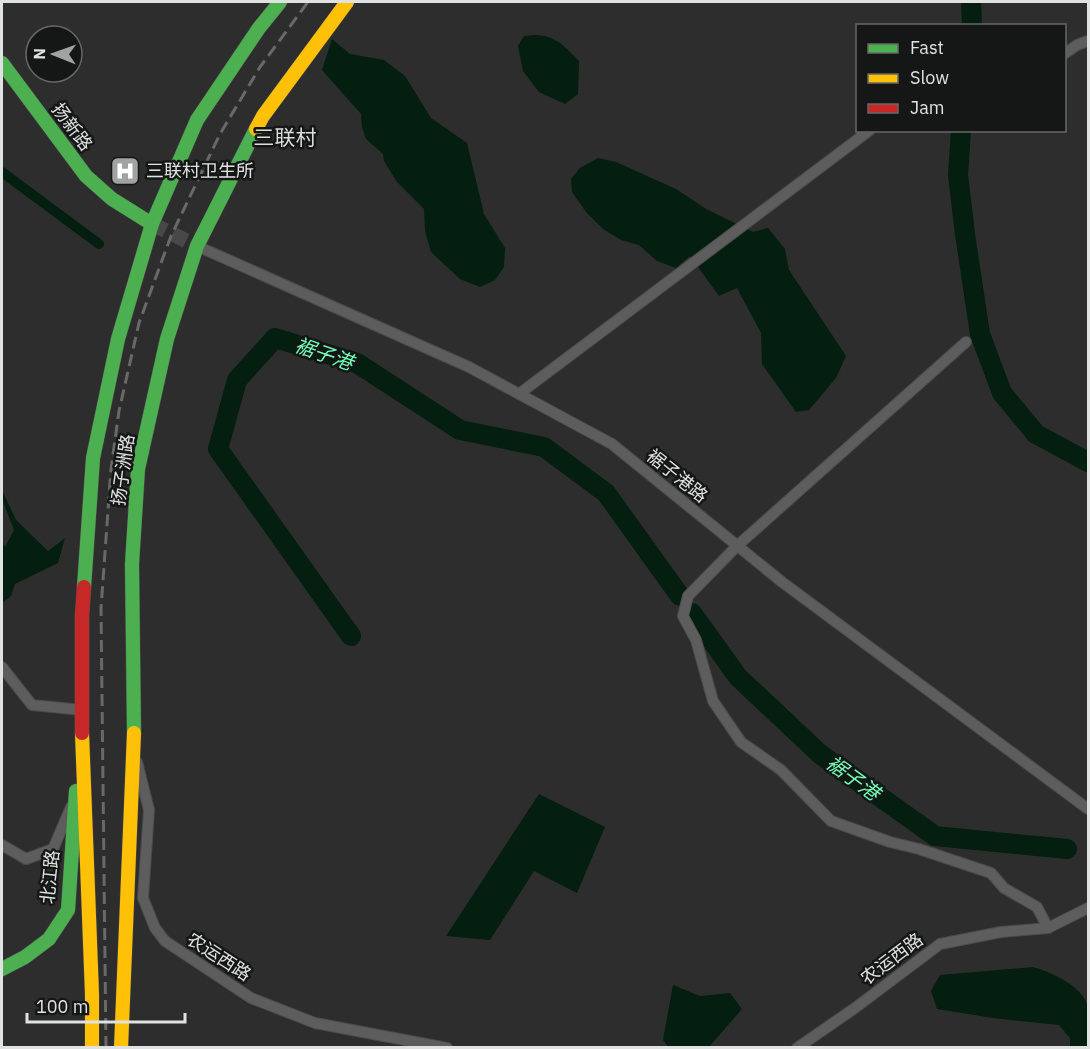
<svg xmlns="http://www.w3.org/2000/svg" width="1090" height="1049" viewBox="0 0 1090 1049" font-family="'IBM Plex Sans','Noto Sans SC',sans-serif">
	<style>
		.water { fill: #041e0f }
		.lines { fill: none; stroke-linecap: round; stroke-linejoin: round }
		.canal { stroke: #041e0f; stroke-width: 10 }
		.river { stroke: #041e0f; stroke-width: 20 }
		.secondary-tunnel { stroke: #484848; stroke-width: 15; stroke-dasharray: 15 8; stroke-linecap: butt }
		.street-casing { stroke: #4a4b4a; stroke-width: 12 }
		.fast-casing { stroke: #4a4b4a; stroke-width: 15 }
		.slow-casing { stroke: #4a4b4a; stroke-width: 15 }
		.jam-casing { stroke: #4a4b4a; stroke-width: 15 }
		.street { stroke: #5d5d5d; stroke-width: 10 }
		.fast { stroke: #4caf50; stroke-width: 14 }
		.slow { stroke: #ffc107; stroke-width: 14 }
		.jam { stroke: #c62828; stroke-width: 14 }
		.rail { stroke: #696969; stroke-width: 3; stroke-dasharray: 12 6; stroke-linecap: butt }
		.labels { text-anchor: middle; stroke-width: 5; stroke-linejoin: round; paint-order: stroke }
		.street-label { font-size: 18px; fill: #e0e2e1; stroke: #151616 }
		.poi-label { font-size: 18px; fill: #e0e2e1; stroke: #151616; text-anchor: start }
		.water-label { font-size: 20px; font-style: italic; fill: #71fdb5; stroke: #151616 }
		.quarter-label { font-size: 21px; fill: #dadddb; stroke: #151616 }
	</style>
	<rect width="100%" height="100%" fill="#2d2d2d"/>
	<g class="water">
		<path d="M536 35C557 36 564 46 579 61L578 94 565 104 539 92 523 71 518 46 524 36Z"/>
		<path d="M332 39 350 54 384 60 405 76 431 118 467 143 484 214 505 248 504 267 495 280 480 287 460 279 431 252 425 231 424 209 397 182 384 161 383 154 366 139 362 127 361 114 322 70Z"/>
		<path d="M598 158 616 162 676 189 706 209 753 232 768 228 785 249 789 270 846 356 836 378 809 410 796 412 762 364 761 333 737 288 719 296 690 256 676 268 657 261 639 245 621 240 603 229 586 212 572 192 571 179 580 168Z"/>
		<path d="M2 490 16 520 48 551 65 538 58 563 15 584 11 596 2 603V542L5 547 14 530 2 499Z"/>
		<path d="M539 794 605 827 577 893 534 871 490 940 446 936Z"/>
		<path d="M1033 967C1051 972 1085 987 1088 1008 1090 1021 1089 1035 1088 1047H1070V1038L1059 1025 993 1018 937 1009 931 991 940 975Z"/>
		<path d="M673 985 700 996 730 993 742 1009 709 1047H668L663 1040Z"/>
	</g>
	<g class="lines">
		<path class="canal" d="M2 172 99 244"/>
		<g class="river">
			<path d="M971 2 972 26"/>
			<path d="M961 130 958 175 965 234 980 334 1002 393 1036 434 1088 462"/>
			<path d="M692 613 738 677 820 754 935 836 1067 849"/>
			<path d="M351 636 218 449 237 380 275 338 357 363 460 430 544 447 606 493 680 596"/>
		</g>
		<path class="secondary-tunnel" d="M152 224 197 246"/>
		<g class="street-casing">
			<g id="street">
				<path d="M1064 54 1077 45 1088 41"/>
				<path d="M197 246 469 367 612 444 782 582 1088 809"/>
				<path d="M966 342 737 546 688 596 683 616 696 640 713 701 741 742 781 770 831 821 890 842 919 849 991 873 1004 888 1037 907 1048 928"/>
				<path d="M519 394 870 130"/>
				<path d="M2 667 32 705 82 710"/>
				<path d="M137 762 149 810 143 898 155 928 165 941 251 998 315 1023 447 1048"/>
				<path d="M2 845 26 859 53 849 71 807"/>
				<path d="M797 1048 855 1008 940 944 1001 932 1048 928 1088 908"/>
			</g>
		</g>
		<g class="fast-casing">
			<g id="fast">
				<path d="M2 63 86 176 112 199 152 224"/>
				<path d="M84 587 93 458 118 339 152 224 197 120 259 28 280 2"/>
				<path d="M134 733 132 564 138 469 167 339 197 246 256 129"/>
				<path d="M2 969 25 957 49 939 68 910 76 791"/>
			</g>
		</g>
		<g class="slow-casing">
			<g id="slow">
				<path d="M256 129 263 116 347 2"/>
				<path d="M82 733 92 994V1048"/>
				<path d="M121 1048 134 733"/>
			</g>
		</g>
		<g class="jam-casing">
			<path id="jam" d="M82 733V616L84 587"/>
		</g>
		<use href="#street" class="street"/>
		<use href="#fast" class="fast"/>
		<use href="#slow" class="slow"/>
		<use href="#jam" class="jam"/>
		<path class="rail" d="M106 1048 101 608 111 469 119 411 139 323 171 236 220 134 260 67 308 2"/>
	</g>
	<defs>
		<g id="hospital-square" transform="scale(1.5)"><rect x="-9" y="-9" width="18" height="18" rx="4" fill="#a1a3a2" stroke="#151616"/><path d="M-5-5h3v3.5h4V-5h3V5h-3V1.5h-4V5h-3Z" fill="#fff"/></g>
	</defs>
	<g fill-rule="evenodd">
		<use href="#hospital-square" x="125" y="171"/>
	</g>
	<g class="labels">
		<g class="street-label">
			<text transform="translate(72 127) rotate(53)" y="6">扬新路</text>
			<text transform="translate(123 470) rotate(-82)" y="6">扬子洲路</text>
			<text transform="translate(677 476) rotate(39)" y="6">裾子港路</text>
			<text transform="translate(50 877) rotate(-84)" y="6">北江路</text>
			<text transform="translate(219 957) rotate(33)" y="6">农运西路</text>
			<text transform="translate(892 959) rotate(-37)" y="6">农运西路</text>
		</g>
		<g class="poi-label">
			<text x="146" y="177">三联村卫生所</text>
		</g>
		<g class="water-label">
			<text transform="translate(324 354) rotate(19)" y="7">裾子港</text>
			<text transform="translate(853 778) rotate(36)" y="7">裾子港</text>
		</g>
		<g class="quarter-label">
			<text x="285" y="145">三联村</text>
		</g>
	</g>
	<rect width="1090" height="1049" fill="none" stroke="#e0e2e1" stroke-width="6"/>
	<rect x="856" y="24" width="210" height="108" fill="#151616" stroke="#666867" stroke-width="1.5"/>
	<rect x="868" y="44" width="30" height="9" fill="#4caf50" stroke="#666867" stroke-width="1.5"/>
	<text x="910" y="54" font-size="18" fill="#e0e2e1">Fast</text>
	<rect x="868" y="74" width="30" height="9" fill="#ffc107" stroke="#666867" stroke-width="1.5"/>
	<text x="910" y="84" font-size="18" fill="#e0e2e1">Slow</text>
	<rect x="868" y="104" width="30" height="9" fill="#c62828" stroke="#666867" stroke-width="1.5"/>
	<text x="910" y="114" font-size="18" fill="#e0e2e1">Jam</text>
	<g transform="translate(54 54) rotate(271)"><circle r="28" fill="#151616" stroke="#666867" stroke-width="1.5"/>
	<path d="M0-4.5L10 22L0 15L-10 22Z" fill="#a1a3a2"/>
	<text y="-9" font-size="16" font-weight="bold" text-anchor="middle" fill="#e0e2e1">N</text>
	</g>
	<path d="M27 1013v9h158v-9" fill="none" stroke="#e0e2e1" stroke-width="3"/>
	<text x="36" y="1013" font-size="18" fill="#e0e2e1" stroke="#151616" stroke-width="4.5" paint-order="stroke">100 m</text>
</svg>
